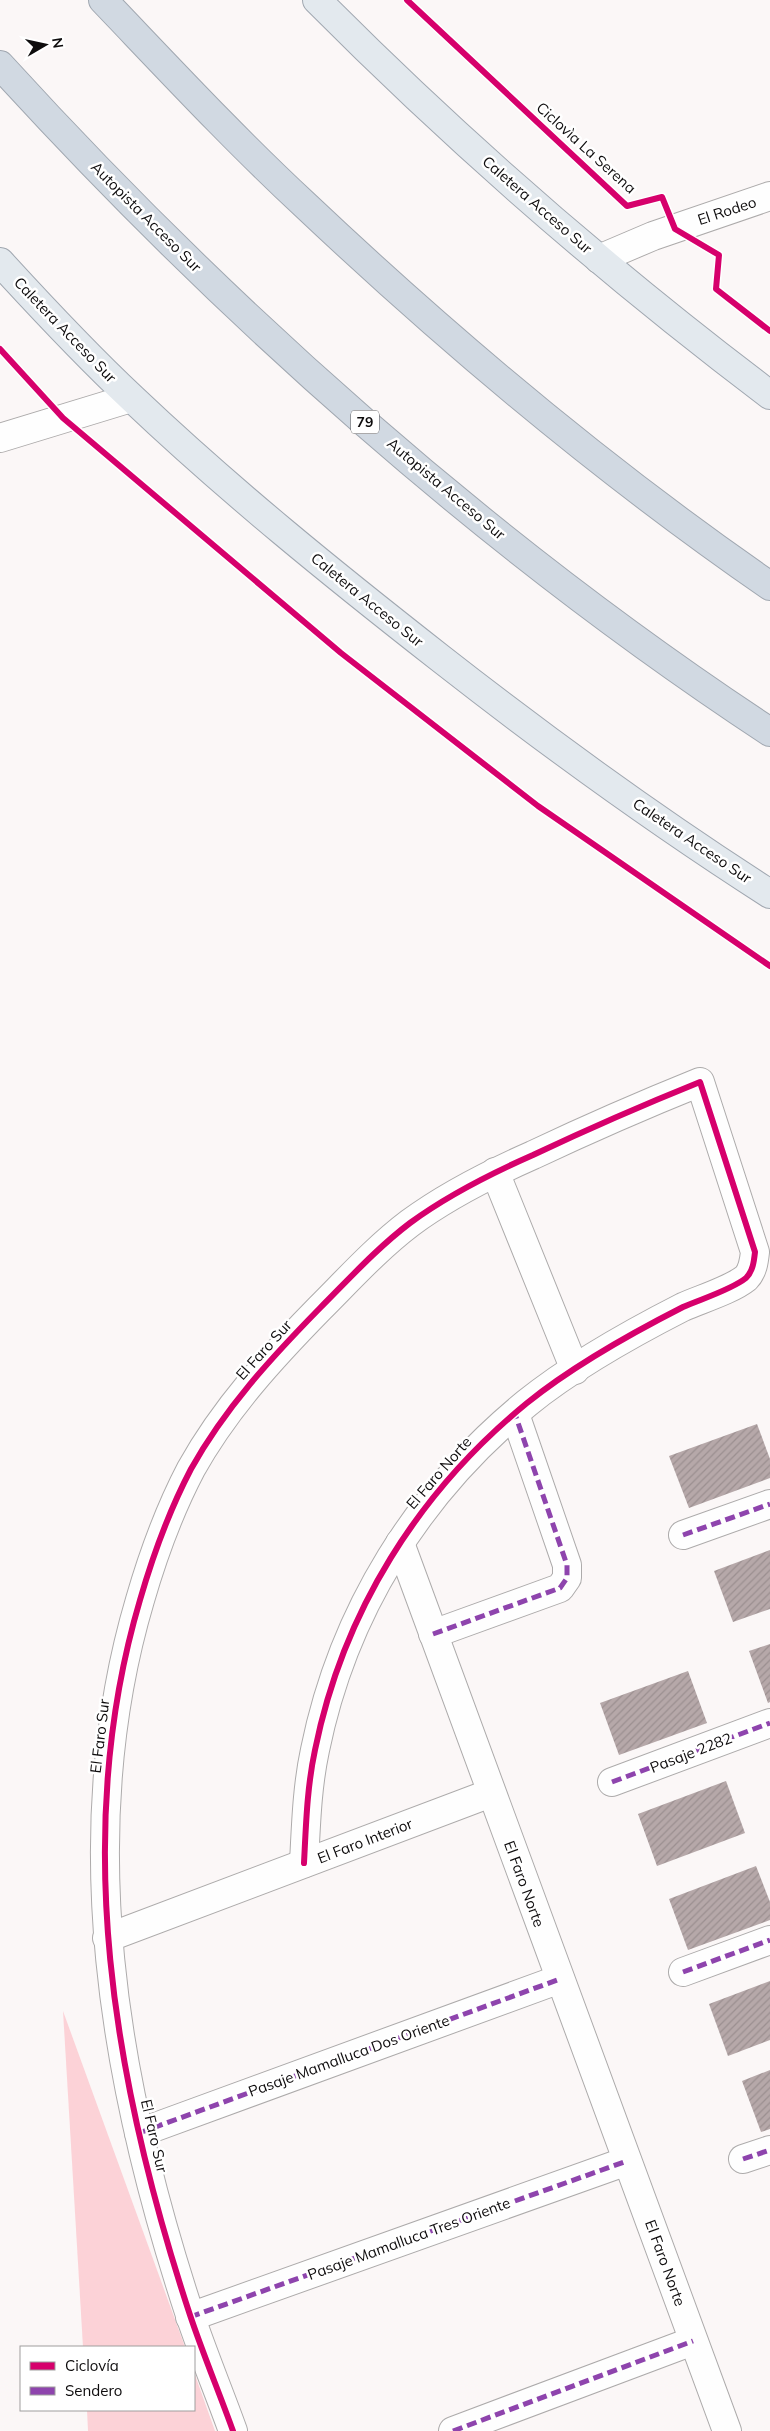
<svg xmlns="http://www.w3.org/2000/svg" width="770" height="2431" viewBox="0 0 770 2431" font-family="Mulish,sans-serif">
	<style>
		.green { fill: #fcd2d7 }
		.building { fill: url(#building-hatch) }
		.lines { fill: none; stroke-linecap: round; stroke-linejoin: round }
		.minor-casing { stroke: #adabab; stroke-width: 30 }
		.major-casing { stroke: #a0a7b0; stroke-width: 30 }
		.highway-casing { stroke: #a0a7b0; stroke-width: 30 }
		.minor { stroke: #fefefe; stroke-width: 28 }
		.major { stroke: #e3e9ee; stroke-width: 28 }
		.highway { stroke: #d1d9e2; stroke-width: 28 }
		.quiet { stroke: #8e44ad; stroke-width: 5; stroke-dasharray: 10 5; stroke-linecap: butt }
		.cycleway-casing { stroke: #fff; stroke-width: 9 }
		.cycleway { stroke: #d6006c; stroke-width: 6 }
		.labels { text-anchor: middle; stroke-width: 5; stroke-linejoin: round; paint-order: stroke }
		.shield { fill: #fff; stroke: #565556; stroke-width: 1 }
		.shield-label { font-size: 14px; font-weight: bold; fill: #0e0c0d }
		.street-label { font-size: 15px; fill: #0e0c0d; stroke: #fff }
	</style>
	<defs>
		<pattern id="building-hatch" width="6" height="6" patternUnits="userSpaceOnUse" patternTransform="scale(1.25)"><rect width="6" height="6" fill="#b6a8a9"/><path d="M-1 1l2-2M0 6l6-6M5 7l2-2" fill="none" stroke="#9b8f90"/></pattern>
	</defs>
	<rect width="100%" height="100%" fill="#fbf7f7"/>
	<g class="green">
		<path d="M63 2011 185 2347H83Z"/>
		<path d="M194 2372 215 2431H88L87 2410H194Z"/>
	</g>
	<g class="building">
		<path d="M757 1424 770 1459V1478L689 1508 669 1456Z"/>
		<path d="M770 1550V1609L733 1622 714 1571Z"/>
		<path d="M770 1644V1702L768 1703 749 1651Z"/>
		<path d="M688 1671 707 1723 619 1755 600 1703Z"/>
		<path d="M726 1781 745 1833 657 1866 638 1814Z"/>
		<path d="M756 1866 770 1902V1920L688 1950 669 1899Z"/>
		<path d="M770 1981V2040L728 2056 709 2004Z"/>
		<path d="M770 2070V2129L761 2132 742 2081Z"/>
	</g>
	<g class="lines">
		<g class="minor-casing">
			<g id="minor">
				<path d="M599 259 653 236 770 196"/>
				<path d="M0 438 131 398"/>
				<path d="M495 1172 575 1370"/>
				<path d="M683 1535 770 1504"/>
				<path d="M400 1543 727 2431"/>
				<path d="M433 1634 560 1588 567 1578V1565L515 1414"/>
				<path d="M612 1782 770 1723"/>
				<path d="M107 1938 491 1793"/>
				<path d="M683 1972 770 1940"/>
				<path d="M139 2133 560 1979"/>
				<path d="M743 2159 770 2150"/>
				<path d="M190 2317 627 2161"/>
				<path d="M233 2431C219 2392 203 2354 190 2315 114 2085 70 1836 140 1600 153 1555 169 1511 191 1469 225 1408 271 1358 320 1308 349 1279 377 1248 410 1223 448 1195 490 1174 533 1155 588 1129 643 1105 700 1082L755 1252C754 1261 753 1271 746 1278 731 1290 701 1299 683 1307 630 1334 574 1365 527 1403 418 1492 343 1612 315 1750 307 1787 306 1825 304 1863"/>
				<path d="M453 2431 693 2341"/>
			</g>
		</g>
		<g class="major-casing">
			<g id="major">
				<path d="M317 0C458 142 610 274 770 395"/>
				<path d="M0 262C43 309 86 355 133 399 230 491 334 575 440 658 546 741 656 821 770 894"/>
			</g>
		</g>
		<g class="highway-casing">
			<g id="highway">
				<path d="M103 0C169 69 234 139 304 204 450 342 605 472 770 586"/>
				<path d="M0 65C227 314 489 547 770 732"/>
			</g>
		</g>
		<use href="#minor" class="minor"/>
		<use href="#major" class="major"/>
		<use href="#highway" class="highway"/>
		<g class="quiet">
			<path d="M683 1535 770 1504"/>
			<path d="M433 1634 560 1588 567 1578V1565L515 1414"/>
			<path d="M612 1782 770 1723"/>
			<path d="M683 1972 770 1940"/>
			<path d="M139 2133 560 1979"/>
			<path d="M743 2159 770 2150"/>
			<path d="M190 2317 627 2161"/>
			<path d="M453 2431 693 2341"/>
		</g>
		<g class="cycleway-casing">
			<g id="cycleway">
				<path d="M407 0 627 206 662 197 675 229 719 255 716 289 770 331"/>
				<path d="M0 349 63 418 341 653 538 806 770 966"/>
				<path d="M233 2431C219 2392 203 2354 190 2315 114 2085 70 1836 140 1600 153 1555 169 1511 191 1469 225 1408 271 1358 320 1308 349 1279 377 1248 410 1223 448 1195 490 1174 533 1155 588 1129 643 1105 700 1082L755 1252C754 1261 753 1271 746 1278 731 1290 701 1299 683 1307 630 1334 574 1365 527 1403 418 1492 343 1612 315 1750 307 1787 306 1825 304 1863"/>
			</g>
		</g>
		<use href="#cycleway" class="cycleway"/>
	</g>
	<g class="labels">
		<rect class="shield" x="351" y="410.5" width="28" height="23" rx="4"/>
		<g class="shield-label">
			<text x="365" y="427">79</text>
		</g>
		<g class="street-label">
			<text transform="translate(586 148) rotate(42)" y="5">Ciclovìa La Serena</text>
			<text transform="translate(537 205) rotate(41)" y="5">Caletera Acceso Sur</text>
			<text transform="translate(727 211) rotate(-18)" y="5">El Rodeo</text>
			<text transform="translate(146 217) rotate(45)" y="5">Autopista Acceso Sur</text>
			<text transform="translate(65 330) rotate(46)" y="5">Caletera Acceso Sur</text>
			<text transform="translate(446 489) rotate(40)" y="5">Autopista Acceso Sur</text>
			<text transform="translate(367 600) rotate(39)" y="5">Caletera Acceso Sur</text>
			<text transform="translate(692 841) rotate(34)" y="5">Caletera Acceso Sur</text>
			<text transform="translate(264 1350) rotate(-48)" y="5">El Faro Sur</text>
			<text transform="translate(439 1473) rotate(-49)" y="5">El Faro Norte</text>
			<text transform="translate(100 1736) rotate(-83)" y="5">El Faro Sur</text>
			<text transform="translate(691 1753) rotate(-21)" y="5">Pasaje 2282</text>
			<text transform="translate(365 1841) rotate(-21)" y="5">El Faro Interior</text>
			<text transform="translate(524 1884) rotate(70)" y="5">El Faro Norte</text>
			<text transform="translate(349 2056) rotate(-20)" y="5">Pasaje Mamalluca Dos Oriente</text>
			<text transform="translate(154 2136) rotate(77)" y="5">El Faro Sur</text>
			<text transform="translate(409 2239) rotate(-20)" y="5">Pasaje Mamalluca Tres Oriente</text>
			<text transform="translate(665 2263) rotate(70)" y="5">El Faro Norte</text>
		</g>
	</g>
	<rect x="20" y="2346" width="175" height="65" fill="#ffffff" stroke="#9f9e9e"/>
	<rect x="30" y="2362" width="25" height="8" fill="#d6006c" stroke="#9f9e9e"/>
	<text x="65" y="2371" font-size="15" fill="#0e0c0d">Ciclovía</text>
	<rect x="30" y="2387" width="25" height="8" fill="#8e44ad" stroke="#9f9e9e"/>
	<text x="65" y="2396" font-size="15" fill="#0e0c0d">Sendero</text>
	<g transform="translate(45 45) rotate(81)" stroke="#ffffff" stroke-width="4" paint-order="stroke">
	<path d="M0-4L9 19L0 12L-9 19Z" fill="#0e0c0d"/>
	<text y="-8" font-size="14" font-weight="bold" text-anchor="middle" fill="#0e0c0d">N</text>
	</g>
</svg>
